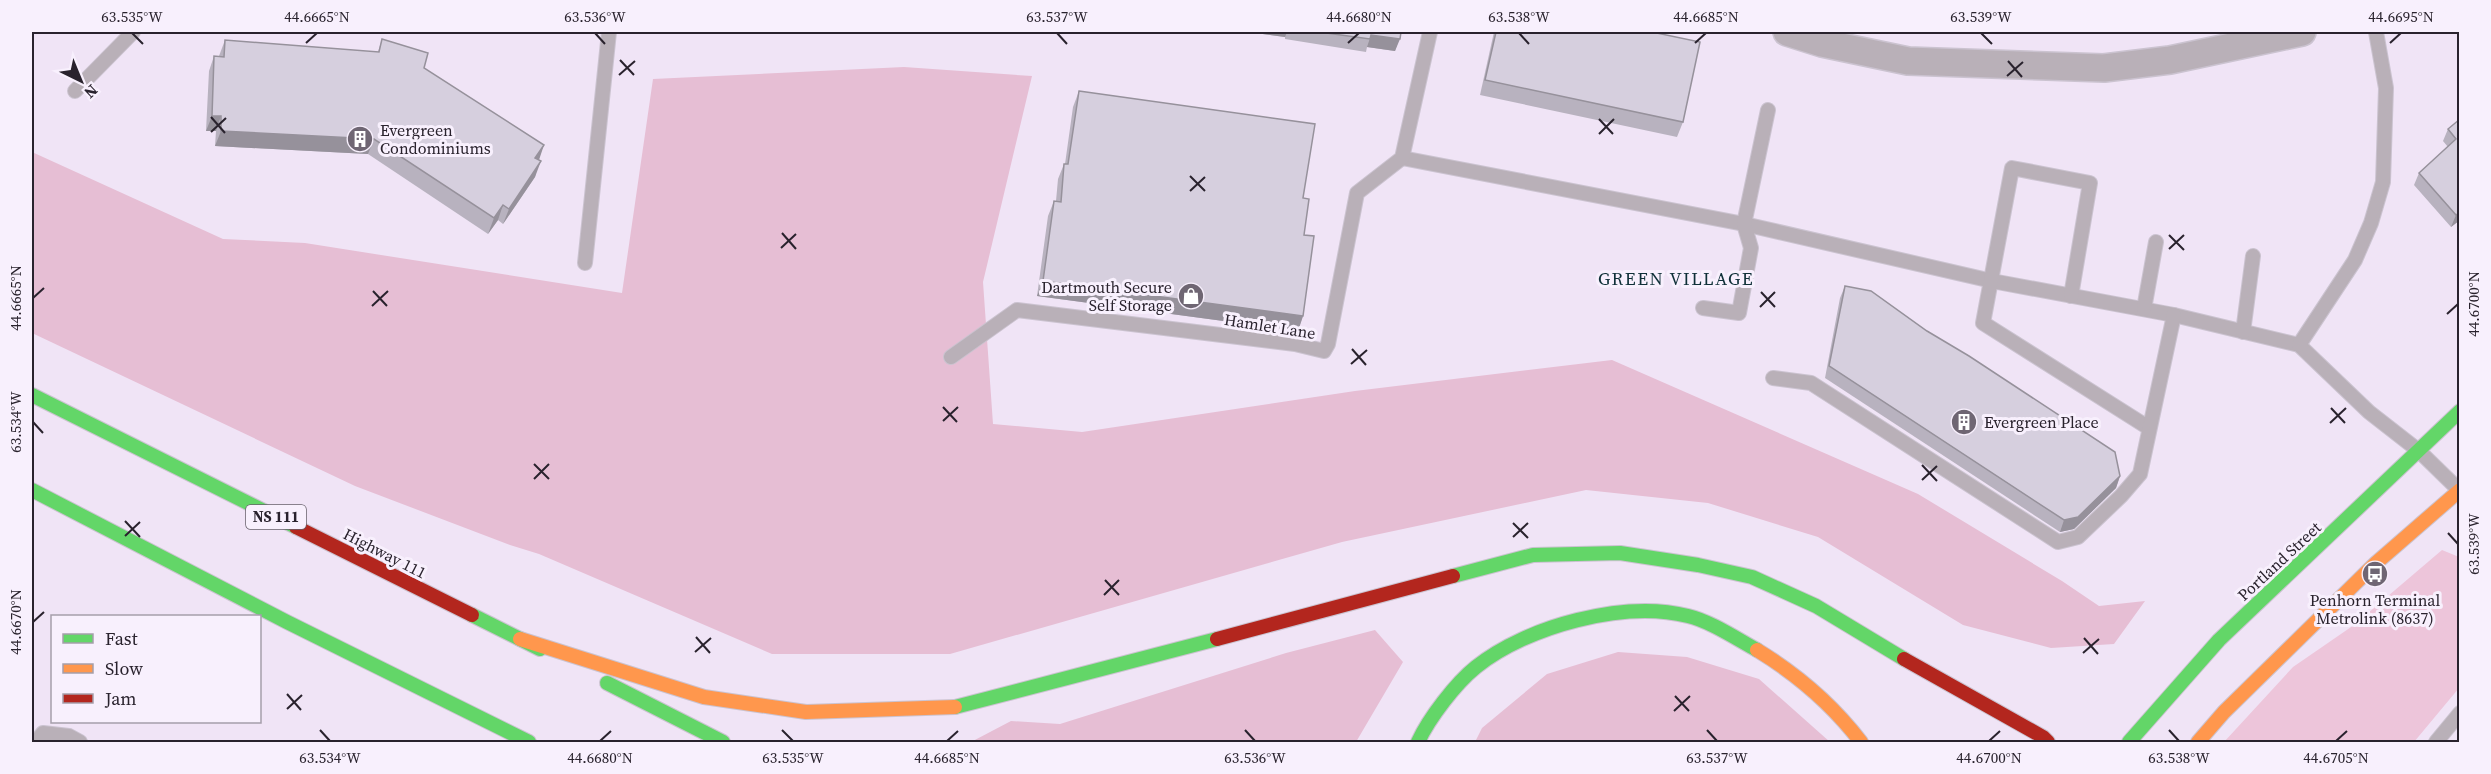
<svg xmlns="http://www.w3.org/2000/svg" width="2491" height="774" viewBox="0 0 2491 774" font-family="'Source Serif 4',serif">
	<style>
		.green { fill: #edc5da }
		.forest { fill: #e6bed4 }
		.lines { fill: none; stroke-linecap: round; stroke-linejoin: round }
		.lane-casing { stroke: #cbc3d0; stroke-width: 16 }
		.street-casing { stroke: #cbc3d0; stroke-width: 30 }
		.fast-casing { stroke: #cbc3d0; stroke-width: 16 }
		.slow-casing { stroke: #cbc3d0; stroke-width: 16 }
		.jam-casing { stroke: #cbc3d0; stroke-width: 16 }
		.lane { stroke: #b9b0b8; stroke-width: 14 }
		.street { stroke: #b9b0b8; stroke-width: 27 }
		.fast { stroke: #63d668; stroke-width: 14 }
		.slow { stroke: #ff974d; stroke-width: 14 }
		.jam { stroke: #b3261e; stroke-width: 14 }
		.wall { fill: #b8b2bf }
		.shaded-wall { fill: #96919b }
		.building { fill: #d6cfde; stroke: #96919b; stroke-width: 1.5 }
		.ticks { fill: none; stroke: #29222d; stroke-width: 2 }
		.labels { text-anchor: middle; stroke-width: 6; stroke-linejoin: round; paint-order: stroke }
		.shield { fill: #f8f0fd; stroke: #67606b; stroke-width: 1.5 }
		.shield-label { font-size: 15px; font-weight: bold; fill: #29222d }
		.poi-label { font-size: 16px; fill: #29222d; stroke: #f8f0fd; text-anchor: start }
		.street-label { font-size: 16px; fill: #29222d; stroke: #f8f0fd }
		.neighbourhood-label { font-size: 18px; letter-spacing: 1.5px; fill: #0f3038; stroke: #f8f0fd }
		.neatline { fill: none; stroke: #29222d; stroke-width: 2 }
		.ticks-label { font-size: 15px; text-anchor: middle; fill: #29222d }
	</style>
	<rect width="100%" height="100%" fill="#f0e4f6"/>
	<path class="green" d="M2442 550 2459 557V688L2414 742H2224L2293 667 2354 625Z"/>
	<g class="forest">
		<path d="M904 67 1032 76 983 282 993 424 1082 432 1355 391 1612 360 1918 494 2062 581 2099 606 2145 601 2114 644 2051 648 1963 625 1818 537 1708 503 1586 490 1342 542 950 654H772L539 554 510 545 355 486 32 333V152L223 239 305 243 622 293 653 79Z"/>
		<path d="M1375 630 1403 662 1356 742H971L1011 721 1060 724 1286 653Z"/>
		<path d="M1618 652 1687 657 1759 679 1830 742H1475L1482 728 1547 674Z"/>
	</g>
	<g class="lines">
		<g class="lane-casing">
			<g id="lane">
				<path d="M75 91 133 32"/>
				<path d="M1402 158 1744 224 1992 281 2174 315 2299 345 2369 412 2419 451 2459 490"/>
				<path d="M585 263 609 32"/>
				<path d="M2071 296 2090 183 2012 168 1983 323 2149 428"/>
				<path d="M1703 308 1739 313 1751 248 1744 224 1768 110"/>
				<path d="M2144 309 2156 242"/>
				<path d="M2243 332 2253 256"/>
				<path d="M2299 345 2355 260 2371 223 2383 182 2386 88 2376 32"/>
				<path d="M951 357 1017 310 1295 344 1324 351 1328 344 1357 193 1402 158 1430 32"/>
				<path d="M1773 378 1811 383 2058 542 2078 537 2121 496 2140 474 2174 315"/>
				<path d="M36 742 43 733 69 736 80 742"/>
				<path d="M2436 742 2460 713"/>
			</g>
		</g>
		<g class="street-casing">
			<path id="street" d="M1787 32 1822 43 1908 61 2104 68 2170 60 2302 32"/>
		</g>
		<g class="fast-casing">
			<g id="fast">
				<path d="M32 395 296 527"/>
				<path d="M32 490 287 622 529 742"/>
				<path d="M1453 576 1533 555 1620 553 1698 565 1752 577 1816 606 1904 659"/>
				<path d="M472 615 540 649"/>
				<path d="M607 683 723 742"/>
				<path d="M955 707 1217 639"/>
				<path d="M1418 742C1429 718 1456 683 1476 667 1527 626 1624 600 1688 616 1710 621 1737 639 1757 650"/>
				<path d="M2129 742 2219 640 2460 411"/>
			</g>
		</g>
		<g class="slow-casing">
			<g id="slow">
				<path d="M520 639 704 697 806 712 955 707"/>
				<path d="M1757 650C1798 675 1832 704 1861 742"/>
				<path d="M2198 742 2224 712 2376 563 2460 490"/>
			</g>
		</g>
		<g class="jam-casing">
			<g id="jam">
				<path d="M296 527 472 615"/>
				<path d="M1217 639 1453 576"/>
				<path d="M1904 659 2043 737 2048 742"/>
			</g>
		</g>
		<use href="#lane" class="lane"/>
		<use href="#street" class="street"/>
		<use href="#fast" class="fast"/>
		<use href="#slow" class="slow"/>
		<use href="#jam" class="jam"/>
	</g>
	<g class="wall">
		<path d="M1248 32H1401L1395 51 1367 47 1366 52 1285 39V37Z"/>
		<path d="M1494 32H1652L1683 122 1677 137 1480 95Z"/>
		<path d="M382 39 424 68 539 160 535 177 503 224 498 220 488 234 368 154 215 146 216 131H206L209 71 214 56H219L225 40 378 52Z"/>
		<path d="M1079 91 1303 198V316L1298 331 1037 296 1048 216 1054 201H1056L1058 179 1064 164H1065L1073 107Z"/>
		<path d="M2460 119V220L2451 227 2414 185 2419 173 2448 147 2443 141 2448 129Z"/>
		<path d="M1845 286 2120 476 2116 488 2074 529 2060 532 1825 378 1840 298Z"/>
	</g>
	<g class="shaded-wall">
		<path d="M1248 32H1287L1285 37Z"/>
		<path d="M1371 35 1400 39 1395 51 1367 47Z"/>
		<path d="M212 116H221L216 131H206Z"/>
		<path d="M221 131 374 139 368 154 215 146Z"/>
		<path d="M544 145 539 160 535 158Z"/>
		<path d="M541 161 535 177 503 224 509 209Z"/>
		<path d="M503 205 498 220 488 234 494 218Z"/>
		<path d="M2460 212V220L2451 227 2456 215Z"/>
		<path d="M1043 281 1303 316 1298 331 1037 296Z"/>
		<path d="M2120 476 2116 488 2074 529 2060 532 2064 520Z"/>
	</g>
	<g class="building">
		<path d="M1319 32H1401L1400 39 1371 35 1370 39Z"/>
		<path d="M1496 32H1652L1700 42 1683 122 1485 80Z"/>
		<path d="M382 39 428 53 424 68 544 145 535 158 541 161 509 209 503 205 494 218 374 139 221 131V116H212L214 56 224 57 225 40 379 52Z"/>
		<path d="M1079 91 1315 124 1303 198 1309 199 1304 235 1314 236 1303 316 1043 281 1054 201 1061 202 1064 164H1068Z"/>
		<path d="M2460 119V212L2456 215 2419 173 2456 139 2448 129Z"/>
		<path d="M1845 286 1871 291 1927 331 1969 356 2115 452 2120 476 2078 517 2064 520 1829 366Z"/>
	</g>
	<path class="ticks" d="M132 33 143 44M595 33 605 44M1057 33 1067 44M1519 33 1529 44M1981 33 1992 44M306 43 317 33M1348 43 1359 33M1695 43 1706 33M2390 43 2401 33M620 60 634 75M2008 61 2022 77M619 75 635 61M2007 76 2023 62M211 117 225 133M1599 119 1613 134M211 132 226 118M1599 134 1614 119M1190 176 1205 191M1190 191 1205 177M782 233 796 249M2169 235 2184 250M781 248 796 234M2169 249 2184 235M373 291 387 306M1761 292 1775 307M33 298 44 288M372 306 388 291M1760 307 1775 292M2447 314 2458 304M1352 349 1366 365M1351 364 1367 350M943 407 957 422M2331 408 2345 423M943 421 958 407M33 422 43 433M2330 423 2346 408M534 464 549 479M1922 465 1937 481M534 479 549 464M1922 480 1937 466M125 521 140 537M1513 523 1528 538M2448 533 2458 544M125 536 140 522M1513 537 1528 523M1105 580 1119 595M1104 595 1119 580M33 622 44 612M696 637 710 653M2084 638 2098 654M695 652 711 638M2083 653 2099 639M287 694 301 710M1675 696 1689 711M287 709 302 695M1674 711 1690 696M320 730 330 741M782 730 793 741M1245 730 1255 741M1707 730 1717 741M2169 730 2179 741M600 741 611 731M947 741 958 731M1989 741 2000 731M2336 741 2347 731"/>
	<defs>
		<g id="building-disc" transform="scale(1.35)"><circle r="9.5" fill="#6f6673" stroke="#f8f0fd"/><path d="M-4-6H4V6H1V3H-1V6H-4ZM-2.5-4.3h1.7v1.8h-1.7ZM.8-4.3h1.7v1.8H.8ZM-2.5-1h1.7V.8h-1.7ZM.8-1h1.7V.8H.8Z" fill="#fff"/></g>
		<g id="shop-disc" transform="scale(1.35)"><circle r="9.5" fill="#6f6673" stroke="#f8f0fd"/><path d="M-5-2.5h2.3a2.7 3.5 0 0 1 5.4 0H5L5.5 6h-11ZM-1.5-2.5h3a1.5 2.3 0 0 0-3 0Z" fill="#fff"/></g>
		<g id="bus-disc" transform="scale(1.35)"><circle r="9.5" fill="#6f6673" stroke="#f8f0fd"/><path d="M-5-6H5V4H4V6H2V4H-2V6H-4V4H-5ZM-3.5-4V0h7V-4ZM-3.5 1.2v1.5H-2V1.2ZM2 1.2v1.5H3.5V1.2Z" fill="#fff"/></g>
	</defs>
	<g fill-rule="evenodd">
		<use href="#building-disc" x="360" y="139"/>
		<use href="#shop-disc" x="1191" y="296"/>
		<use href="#building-disc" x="1964" y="422"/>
		<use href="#bus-disc" x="2375" y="574"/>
	</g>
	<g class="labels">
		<rect class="shield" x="246" y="505" width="60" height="24" rx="4.5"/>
		<g class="shield-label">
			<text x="276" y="522">NS 111</text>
		</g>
		<g class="poi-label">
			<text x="380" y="136">Evergreen<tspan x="380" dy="18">Condominiums</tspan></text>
			<text x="1172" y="293" text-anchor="end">Dartmouth Secure<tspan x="1172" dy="18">Self Storage</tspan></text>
			<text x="1984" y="428">Evergreen Place</text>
			<text x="2375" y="606" text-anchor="middle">Penhorn Terminal<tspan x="2375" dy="18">Metrolink (8637)</tspan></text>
		</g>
		<g class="street-label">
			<text transform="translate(1270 326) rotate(9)" y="6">Hamlet Lane</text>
			<text transform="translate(385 553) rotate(27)" y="6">Highway 111</text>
			<text transform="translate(2279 561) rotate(-43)" y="6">Portland Street</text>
		</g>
		<g class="neighbourhood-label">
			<text x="1676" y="285">GREEN VILLAGE</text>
		</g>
	</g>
	<rect width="2491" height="774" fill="none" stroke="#f8f0fd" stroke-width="66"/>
	<rect x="51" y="615" width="210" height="108" fill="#f8f0fd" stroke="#a59eaa" stroke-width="1.5"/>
	<rect x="63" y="634" width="30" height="9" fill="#63d668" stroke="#a59eaa" stroke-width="1.5"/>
	<text x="105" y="645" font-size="18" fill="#29222d">Fast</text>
	<rect x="63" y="664" width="30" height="9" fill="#ff974d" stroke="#a59eaa" stroke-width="1.5"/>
	<text x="105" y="675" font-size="18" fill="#29222d">Slow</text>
	<rect x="63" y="694" width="30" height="9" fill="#b3261e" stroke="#a59eaa" stroke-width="1.5"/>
	<text x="105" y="705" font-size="18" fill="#29222d">Jam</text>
	<g transform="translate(81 81) rotate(137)" stroke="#f8f0fd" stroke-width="4.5" paint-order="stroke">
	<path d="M0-4.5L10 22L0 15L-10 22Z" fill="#29222d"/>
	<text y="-9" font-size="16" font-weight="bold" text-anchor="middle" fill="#29222d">N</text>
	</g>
	<rect x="33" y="33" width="2425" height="708" class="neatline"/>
	<g class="ticks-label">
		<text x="132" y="22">63.535°W</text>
		<text x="317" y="22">44.6665°N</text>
		<text x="595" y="22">63.536°W</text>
		<text x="1057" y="22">63.537°W</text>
		<text x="1359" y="22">44.6680°N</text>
		<text x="1519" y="22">63.538°W</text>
		<text x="1706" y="22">44.6685°N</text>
		<text x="1981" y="22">63.539°W</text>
		<text x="2401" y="22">44.6695°N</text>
		<text transform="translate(16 298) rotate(-90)" y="5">44.6665°N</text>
		<text transform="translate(2474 304) rotate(-90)" y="5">44.6700°N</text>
		<text transform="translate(16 422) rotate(-90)" y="5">63.534°W</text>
		<text transform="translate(2474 544) rotate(-90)" y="5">63.539°W</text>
		<text transform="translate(16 622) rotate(-90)" y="5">44.6670°N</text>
		<text x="330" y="763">63.534°W</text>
		<text x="600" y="763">44.6680°N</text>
		<text x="793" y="763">63.535°W</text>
		<text x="947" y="763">44.6685°N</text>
		<text x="1255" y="763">63.536°W</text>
		<text x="1717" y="763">63.537°W</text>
		<text x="1989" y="763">44.6700°N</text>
		<text x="2179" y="763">63.538°W</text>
		<text x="2336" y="763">44.6705°N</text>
	</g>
</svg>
